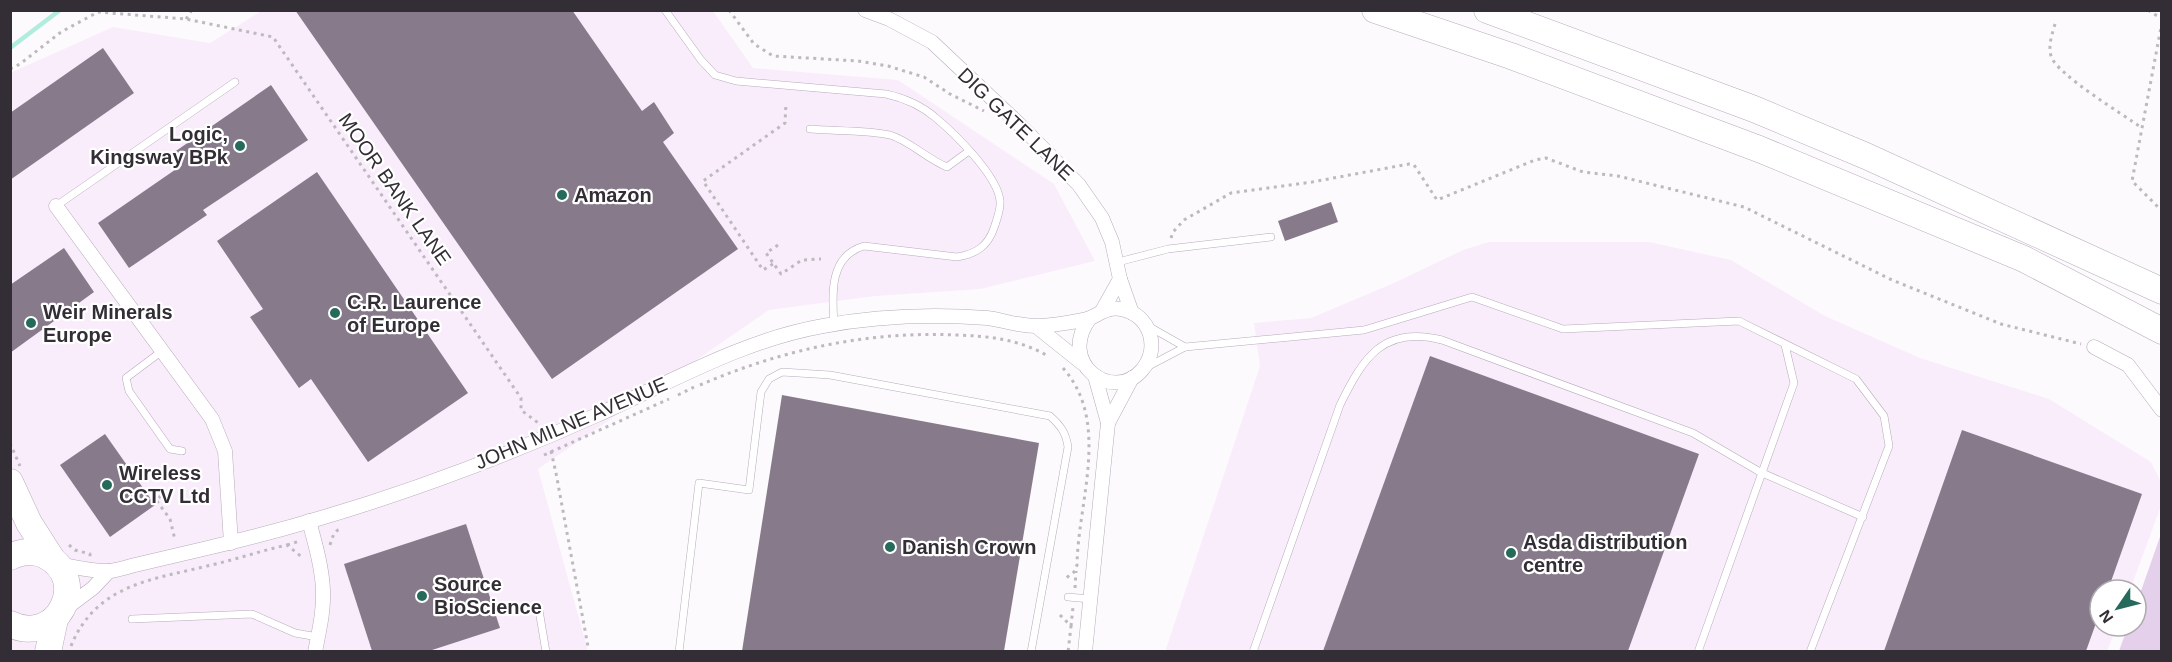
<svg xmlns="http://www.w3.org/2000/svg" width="2172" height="662" viewBox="0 0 2172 662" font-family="Helvetica,sans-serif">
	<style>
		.built { fill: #f9edfc }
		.green { fill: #e5d0ec }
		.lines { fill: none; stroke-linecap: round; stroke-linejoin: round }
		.stream { stroke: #b1eddd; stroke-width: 4.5 }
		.building { fill: #877b8b }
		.lane-casing { stroke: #b7abbb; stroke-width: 8 }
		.street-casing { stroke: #b7abbb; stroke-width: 15 }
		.highway-casing { stroke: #b7abbb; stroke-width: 27 }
		.path { stroke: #bdbabf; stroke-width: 3; stroke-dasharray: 3 4.5; stroke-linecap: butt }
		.lane { stroke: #fff; stroke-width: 7 }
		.street { stroke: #fff; stroke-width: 14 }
		.highway { stroke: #fff; stroke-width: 26 }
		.poi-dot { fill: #266a5c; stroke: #fff; stroke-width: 2 }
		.labels { text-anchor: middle; stroke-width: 4.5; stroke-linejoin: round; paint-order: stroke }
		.street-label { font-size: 20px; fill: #332e35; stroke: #fff }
		.poi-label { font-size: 20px; font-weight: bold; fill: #332e35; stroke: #fff; text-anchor: start }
	</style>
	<rect width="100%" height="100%" fill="#fdfafe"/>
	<g class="built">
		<path d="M261 11H713L753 68 898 80 1054 184 1095 261 980 289 875 296 769 310 538 469 588 651H11L10 73 113 27 210 43Z"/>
		<path d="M1489 242H1649L1731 260 1825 316 1920 358 2049 399 2151 462 2161 482V506L2130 590H2100V626H2117L2107 651 1165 652 1260 366 1254 323 1311 318 1394 283 1463 250Z"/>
	</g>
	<path class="green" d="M2161 534V651H2119L2128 626H2136V605Z"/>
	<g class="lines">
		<path class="stream" d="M10 48 60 10"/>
	</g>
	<g class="building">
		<path d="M295 10H572L642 111 654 102 674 133 663 142 738 249 552 379Z"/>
		<path d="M103 48 134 93 10 180V113Z"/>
		<path d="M271 85 308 140 203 210 207 215 129 268 98 223 182 165 173 153Z"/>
		<path d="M317 172 468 393 368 462 311 379 299 388 250 317 263 309 217 241Z"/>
		<path d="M1331 202 1338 222 1285 241 1278 221Z"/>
		<path d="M64 248 94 292 10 353V285Z"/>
		<path d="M1430 356 1699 454 1628 651H1323Z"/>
		<path d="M782 395 1039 443 1004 651H742Z"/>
		<path d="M1962 430 2142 494 2108 590H2100V612L2086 651H1884Z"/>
		<path d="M105 434 155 505 110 537 60 465Z"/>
		<path d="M466 524 500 628 429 651H372L344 564Z"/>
	</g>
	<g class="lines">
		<g class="lane-casing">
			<g id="lane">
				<path d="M665 10 701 60 715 75 736 81 886 94C904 98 922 106 936 118 955 134 998 176 1000 201 1001 209 997 219 994 228 988 246 976 254 957 257L864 246C829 256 832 294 834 324"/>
				<path d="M810 129C832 131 870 130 890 135 910 141 927 159 947 167L969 151"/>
				<path d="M56 206 235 82"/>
				<path d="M1118 262 1168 249 1271 237"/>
				<path d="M1148 326 1185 347"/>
				<path d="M162 351 126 378 129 391 170 449 182 451"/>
				<path d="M1147 367 1185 347 1364 330 1472 297 1563 329 1739 321 1856 379 1884 416 1889 446 1810 652"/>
				<path d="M1068 597 1090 599"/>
				<path d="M539 610 546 652"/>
				<path d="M132 619 252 614 295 633 318 637"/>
				<path d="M679 652 699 483 749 490 761 392 769 379 782 372 830 375 1050 416C1061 426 1066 433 1068 447L1031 652"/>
				<path d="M1253 652 1340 405C1363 358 1383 325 1442 340L1693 433 1760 472 1863 517"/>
				<path d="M1698 652 1794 383 1785 345"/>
			</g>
		</g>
		<g class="street-casing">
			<g id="street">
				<path d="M865 10 889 19 932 42 1019 124 1079 185 1102 218 1112 242 1120 279"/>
				<path d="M56 206 212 419 225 451 231 543"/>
				<path d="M1102 311 1120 279 1132 313"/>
				<path d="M1037 327 1082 363"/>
				<path d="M2094 347 2128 365 2162 410"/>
				<path d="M1108 423 1132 378"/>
				<path d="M309 521C315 543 322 567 323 590 324 611 319 631 315 652"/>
				<path d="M58 564C74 567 93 572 110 571 118 570 127 567 135 565 157 560 178 555 199 550 335 519 470 472 597 415 671 382 743 340 823 326 877 316 932 314 987 318 1004 320 1021 327 1039 326 1048 326 1083 321 1090 318 1101 313 1108 307 1121 309 1150 314 1161 348 1142 370 1113 404 1056 363 1090 318"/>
				<path d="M65 609 93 588 109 571"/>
				<path d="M1085 652 1108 423 1095 376"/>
			</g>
		</g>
		<g class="highway-casing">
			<g id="highway">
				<path d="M1375 10 1511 56 1759 149 2024 259 2162 331"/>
				<path d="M1487 10 1754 109 1866 156 2162 291"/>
				<path d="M10 482 29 523 52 559"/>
				<path d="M10 557C22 551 35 550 46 556 91 580 57 647 10 624"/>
				<path d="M48 652 55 619"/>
			</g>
		</g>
		<g class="path">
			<path d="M729 10 754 44 773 56 858 61 888 66 924 77 950 94 984 111"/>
			<path d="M2148 10 2162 19"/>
			<path d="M186 19 192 10"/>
			<path d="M2162 22 2132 181 2162 211"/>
			<path d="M2055 24C2052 35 2048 45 2051 56 2056 74 2124 115 2142 128"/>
			<path d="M10 69 20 64 61 32 98 12 186 19 273 37 521 398V410L541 425"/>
			<path d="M1171 238 1173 232 1184 220 1231 193 1312 182 1409 164 1414 165 1437 200 1535 160 1546 158 1583 172 1618 176 1744 207 1892 280 2001 324 2081 344"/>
			<path d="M778 245 766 253 781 274 802 260 821 259"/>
			<path d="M773 264 763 270 703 181 785 123 786 103"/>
			<path d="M1063 368C1111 422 1078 501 1077 565L1074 572 1066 578"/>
			<path d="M700 385C781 350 867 331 955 335 989 336 1018 339 1048 356"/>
			<path d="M678 395 694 387"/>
			<path d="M10 443 20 466"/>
			<path d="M551 451 556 473 589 652"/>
			<path d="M544 455 669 399"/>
			<path d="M161 496 156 500 170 519 175 540"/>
			<path d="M69 545 75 550 90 554V557"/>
			<path d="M287 545 300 541"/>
			<path d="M330 545C332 538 334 531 340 529"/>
			<path d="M1075 588 1076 571"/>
			<path d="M1060 615 1071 626 1068 652"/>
			<path d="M1071 626 1073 607"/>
			<path d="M71 646C96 585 150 580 207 566 234 560 260 551 287 545L303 558"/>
		</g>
		<use href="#lane" class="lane"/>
		<use href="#street" class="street"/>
		<use href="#highway" class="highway"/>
	</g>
	<g class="poi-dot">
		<circle cx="240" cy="146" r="6"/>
		<circle cx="562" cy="195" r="6"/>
		<circle cx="335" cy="313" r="6"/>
		<circle cx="31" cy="323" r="6"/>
		<circle cx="107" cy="485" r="6"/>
		<circle cx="890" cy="547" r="6"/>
		<circle cx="1511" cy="553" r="6"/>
		<circle cx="422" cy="596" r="6"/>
	</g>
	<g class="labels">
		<g class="street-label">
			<text transform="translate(1016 124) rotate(44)" y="7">DIG GATE LANE</text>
			<text transform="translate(395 189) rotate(55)" y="7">MOOR BANK LANE</text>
			<text transform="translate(571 423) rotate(-23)" y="7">JOHN MILNE AVENUE</text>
		</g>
		<g class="poi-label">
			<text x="228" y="141" text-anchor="end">Logic,<tspan x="228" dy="23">Kingsway BPk</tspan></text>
			<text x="574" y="202">Amazon</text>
			<text x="347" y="309">C.R. Laurence<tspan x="347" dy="23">of Europe</tspan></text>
			<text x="43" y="319">Weir Minerals<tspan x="43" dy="23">Europe</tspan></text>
			<text x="119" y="480">Wireless<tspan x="119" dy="23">CCTV Ltd</tspan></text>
			<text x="1523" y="549">Asda distribution<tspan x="1523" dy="23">centre</tspan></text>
			<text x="902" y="554">Danish Crown</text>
			<text x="434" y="591">Source<tspan x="434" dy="23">BioScience</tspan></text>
		</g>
	</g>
	<rect width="2172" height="662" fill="none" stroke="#332e35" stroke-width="24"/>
	<g transform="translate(2118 608) rotate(235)"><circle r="28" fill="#ffffff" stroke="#adabae" stroke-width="1.5"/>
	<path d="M0-4.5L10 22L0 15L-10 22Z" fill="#266a5c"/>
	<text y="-9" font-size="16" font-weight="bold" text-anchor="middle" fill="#332e35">N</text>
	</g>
</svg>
